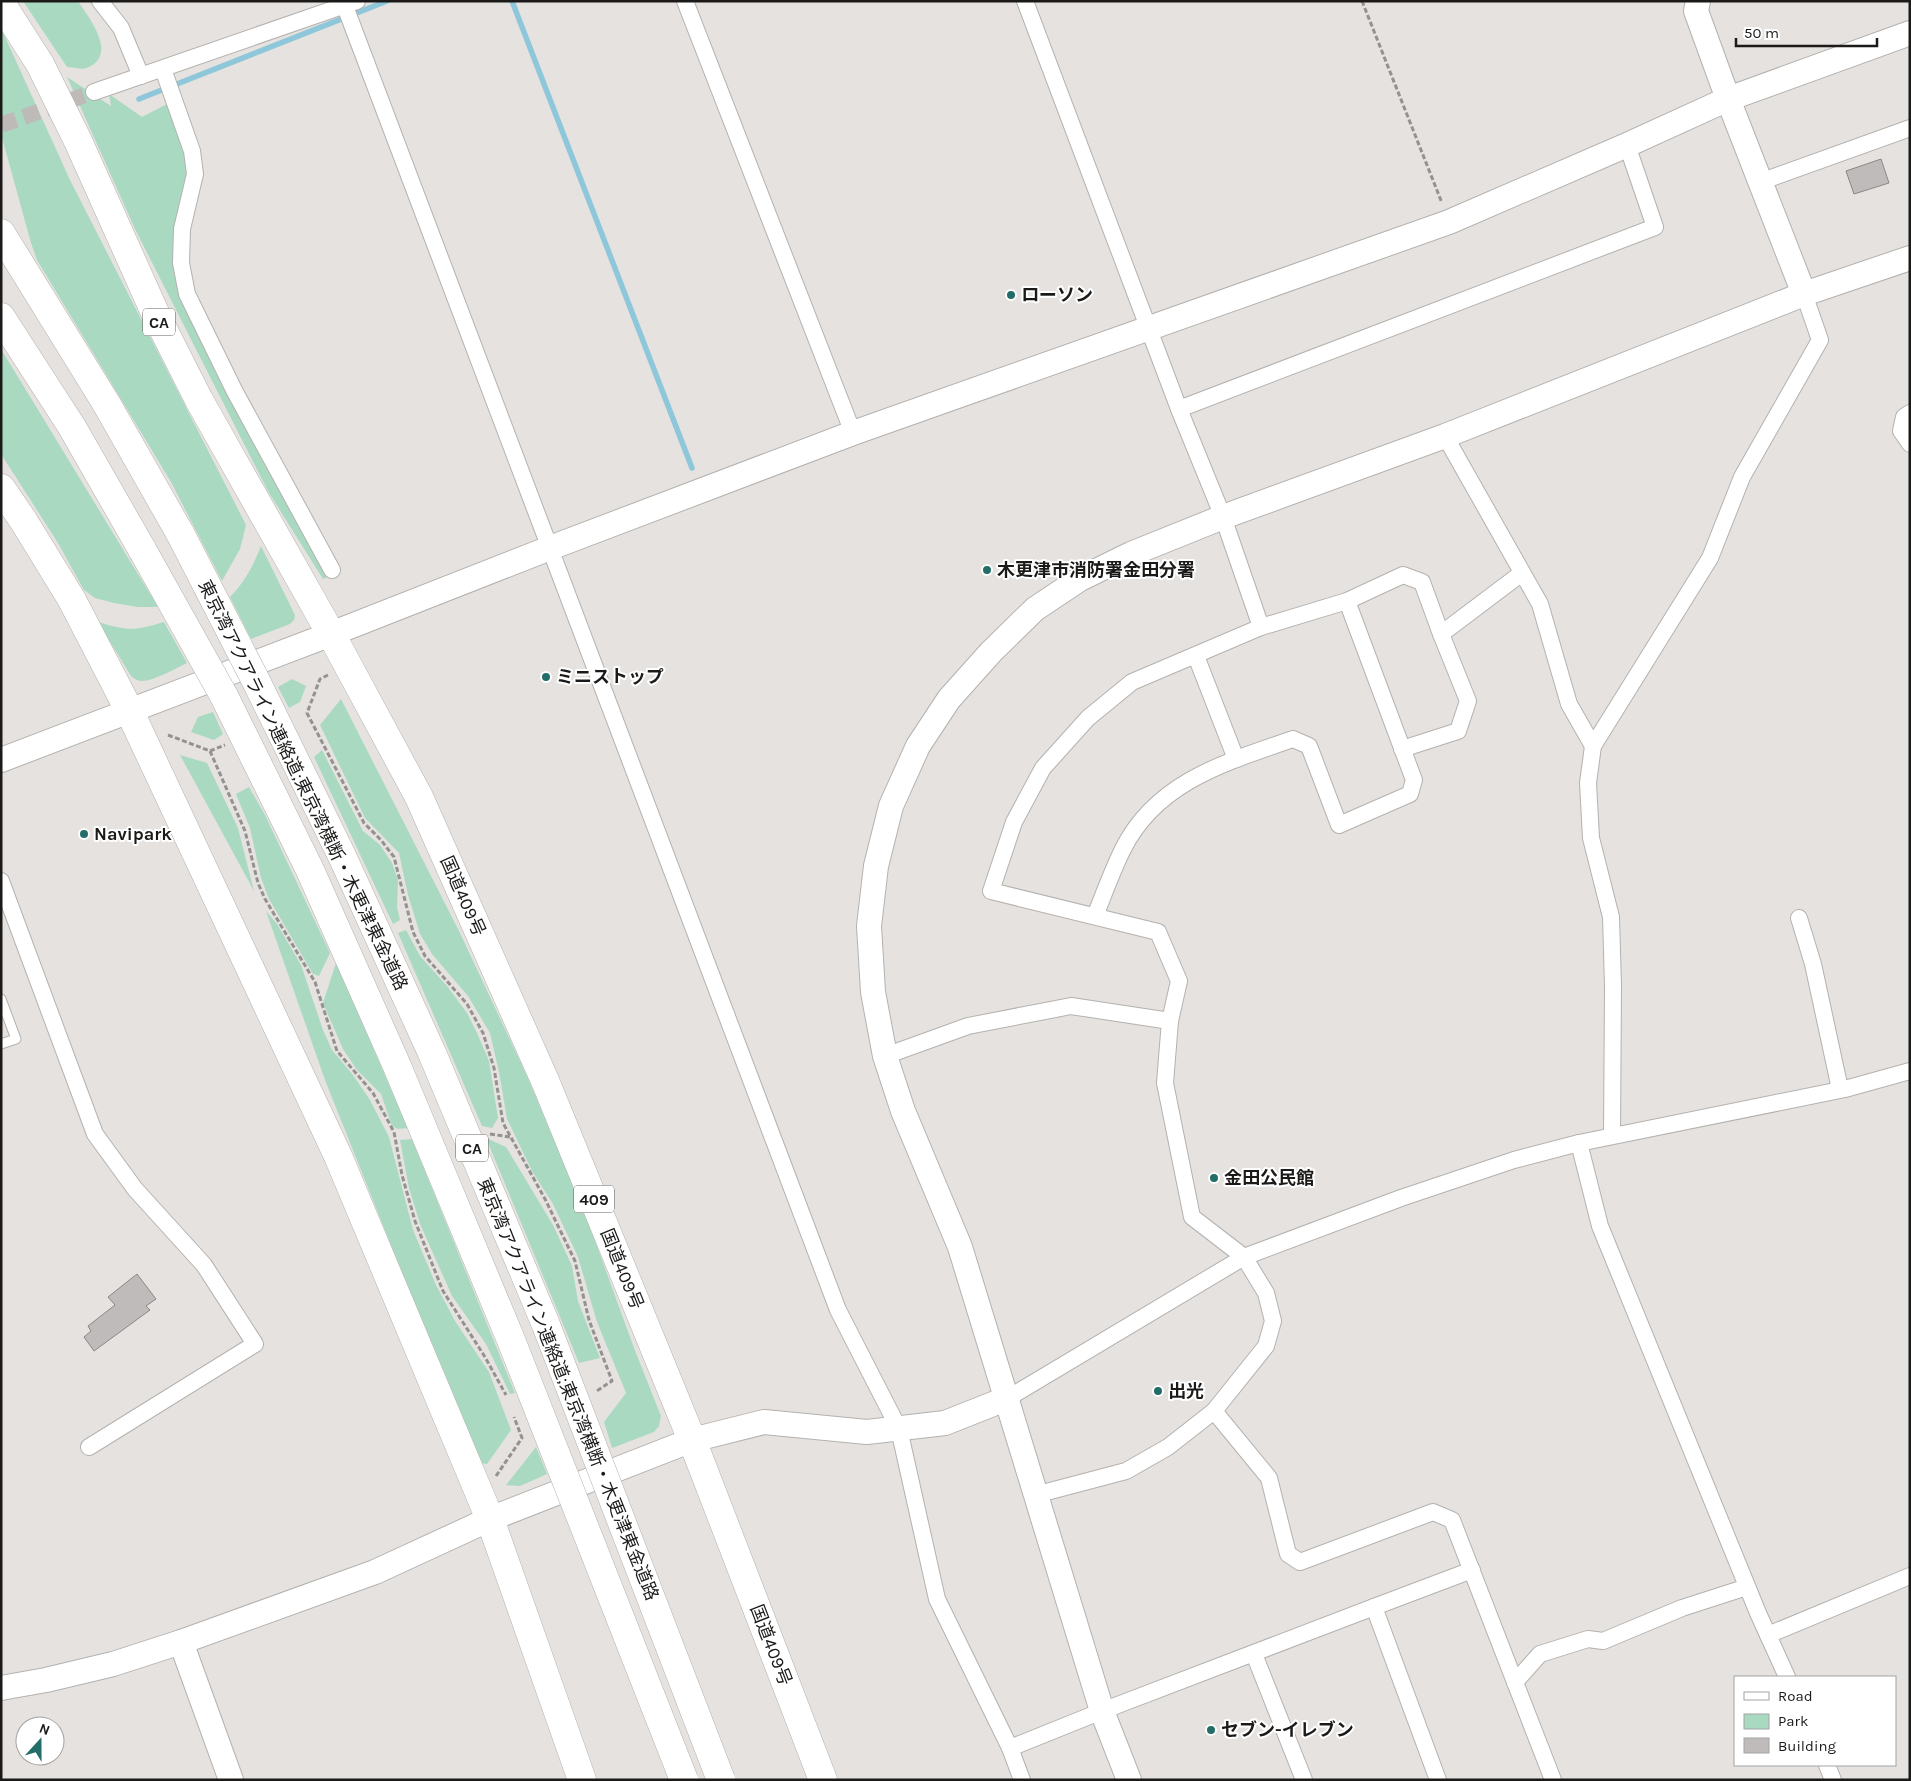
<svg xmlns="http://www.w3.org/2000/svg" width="1911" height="1781" viewBox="0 0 1911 1781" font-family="Karla,'Noto Sans JP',sans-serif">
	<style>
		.green { fill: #a9dac1 }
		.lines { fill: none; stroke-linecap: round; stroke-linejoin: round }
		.stream { stroke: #8ec7da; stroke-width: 5.5 }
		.building { fill: #bfbbba; stroke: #8b8786 }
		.street-tunnel { stroke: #bdbab8; stroke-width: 16; stroke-dasharray: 16 8; stroke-linecap: butt }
		.lane-casing { stroke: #b4b2af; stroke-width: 11 }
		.street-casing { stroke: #b4b2af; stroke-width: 18 }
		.secondary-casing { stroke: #b4b2af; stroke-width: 26 }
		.highway-casing { stroke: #b4b2af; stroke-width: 29 }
		.path { stroke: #949290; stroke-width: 3; stroke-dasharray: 5 2.5; stroke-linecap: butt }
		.lane { stroke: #fff; stroke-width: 9 }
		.street { stroke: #fff; stroke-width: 16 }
		.secondary { stroke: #fff; stroke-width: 24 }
		.highway { stroke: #fff; stroke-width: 28 }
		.highway-bridge-casing { stroke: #b4b2af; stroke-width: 29; stroke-linecap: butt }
		.highway-bridge { stroke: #fff; stroke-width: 28 }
		.poi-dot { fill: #236d68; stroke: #fff; stroke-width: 2 }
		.labels { text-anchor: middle; stroke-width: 4; stroke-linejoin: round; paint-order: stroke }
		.shield { fill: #fff; stroke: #5f5f5e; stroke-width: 1 }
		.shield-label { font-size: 16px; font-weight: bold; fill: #1b1a19 }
		.poi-label { font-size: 18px; font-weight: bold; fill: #1b1a19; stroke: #fff; text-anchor: start }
		.street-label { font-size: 18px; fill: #1b1a19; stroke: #fff }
	</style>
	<rect width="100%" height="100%" fill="#e5e2e0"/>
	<g class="green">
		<path d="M23 1H78C89 18 119 55 87 68 81 70 73 67 67 67Z"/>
		<path d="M1 28 70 180 246 525 240 549 222 581 171 482 37 260 31 243 1 134Z"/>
		<path d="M67 77 111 106 109 94 142 117 167 104 185 148 189 170 173 264 329 576 323 579 269 493 135 229Z"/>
		<path d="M1 349 158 607H138L114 603 95 598 84 590 58 543 1 454Z"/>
		<path d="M261 546 295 615 294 620 290 624 251 639 230 597C245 582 253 566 261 546Z"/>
		<path d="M98 622C128 631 134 631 164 622L187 663C176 668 154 681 142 681 137 681 134 678 131 676Z"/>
		<path d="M292 679 306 686 300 702 289 708 278 687Z"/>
		<path d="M341 699 459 931 527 1076 586 1216 634 1348 661 1416 659 1426 654 1432 612 1448 604 1422 626 1393 597 1322 578 1257 553 1204 532 1171 507 1119 499 1072 490 1033 468 996 432 954 420 934 408 895 399 853 365 818 320 725Z"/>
		<path d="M213 712 223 734 214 740 191 732 198 717Z"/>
		<path d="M322 750 363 831 380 845 392 863 398 880 397 907 400 920 393 924 314 757Z"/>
		<path d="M180 755 207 763 238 828 254 891Z"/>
		<path d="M249 787 265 815 330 953 319 976 313 974 269 899 261 878 250 828 236 794Z"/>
		<path d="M266 911 277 924 301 965 323 1030 332 1050 353 1075 370 1100 389 1137 413 1230 436 1285 455 1321 489 1372 511 1430 487 1464 478 1463 325 1080Z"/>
		<path d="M406 930 420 956 447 986 467 1013 477 1033 489 1061 498 1118 492 1128 482 1126 398 933Z"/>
		<path d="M336 963 408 1128 398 1129 392 1126 381 1094 357 1070 343 1049 323 1003Z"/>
		<path d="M486 1138 506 1147 553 1225 572 1266 578 1301 600 1358 579 1363Z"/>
		<path d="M412 1139 515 1393 510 1394 486 1344 452 1296 420 1224 409 1188 400 1140Z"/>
		<path d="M536 1447 547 1474 520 1486 506 1485Z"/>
	</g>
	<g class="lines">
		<g class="stream">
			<path d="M512 1 692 468"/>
			<path d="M139 99 387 1"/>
		</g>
	</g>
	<g class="building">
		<path d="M1881 159 1889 183 1854 194 1846 171Z"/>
		<path d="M137 1274 156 1299 146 1306 150 1310 94 1351 84 1337 91 1331 88 1326 115 1305 108 1297Z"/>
	</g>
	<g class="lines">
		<path class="street-tunnel" d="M1 125 94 92"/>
		<g class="lane-casing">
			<path id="lane" d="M1 999 16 1039 1 1044"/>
		</g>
		<g class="street-casing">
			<g id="street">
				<path d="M100 1 121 28 141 76"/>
				<path d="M343 1 838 1310 899 1429 937 1599 1010 1748 1022 1780"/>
				<path d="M685 1 853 433"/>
				<path d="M1025 1 1179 409 1223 517 1261 627"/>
				<path d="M163 69 192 151 195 174 182 229 181 263 187 294 234 390 332 570"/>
				<path d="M94 92 357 1"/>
				<path d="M1760 182 1910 128"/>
				<path d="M1179 409 1655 227 1627 145"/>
				<path d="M1910 413 1904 417 1901 431 1910 444"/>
				<path d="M1445 436 1540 604 1569 704 1593 746"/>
				<path d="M1196 656 1236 759"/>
				<path d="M1402 749 1458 731 1468 701 1441 634 1522 573"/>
				<path d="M1 881 95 1134 135 1189 204 1265 255 1344 89 1447"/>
				<path d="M1095 916C1104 894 1112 871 1123 849 1157 781 1227 762 1293 739L1309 746 1339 825 1410 794 1414 780 1347 601"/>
				<path d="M1799 918 1813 964 1840 1089"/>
				<path d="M885 1056 968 1026 1071 1006 1170 1021"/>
				<path d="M1612 1135 1613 986 1611 917 1591 838 1588 783 1593 746 1710 558 1742 477 1820 340 1804 294"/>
				<path d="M1579 1143 1600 1226 1758 1613 1787 1677"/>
				<path d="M1008 1398 1244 1257 1401 1198 1514 1160 1579 1143 1845 1089 1910 1071"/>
				<path d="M1214 1411 1269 1478 1288 1554 1300 1562 1433 1512 1452 1520 1553 1780"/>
				<path d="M1035 1495 1126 1471 1168 1447 1214 1411 1266 1346 1273 1321 1266 1293 1244 1257 1192 1217 1165 1083 1170 1021 1179 981 1158 932 991 891 1014 822 1043 768 1088 718 1132 682 1261 627 1347 601 1403 575 1422 582 1441 634"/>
				<path d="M1374 1607 1472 1570"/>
				<path d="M1768 1635 1910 1576"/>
				<path d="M1254 1654 1304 1780"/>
				<path d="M1515 1682 1540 1654 1588 1639 1603 1641 1682 1608 1747 1587"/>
				<path d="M1010 1748 1102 1711 1374 1607 1438 1780"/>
				<path d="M1827 1765 1833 1780"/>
			</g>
		</g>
		<g class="secondary-casing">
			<g id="secondary">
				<path d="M1698 1 1696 11 1728 99 1804 294"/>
				<path d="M1 760 331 634 550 548 853 433 1449 222 1627 145 1728 99 1910 33"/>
				<path d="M181 1642 231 1780"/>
				<path d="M1 1688 46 1680 113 1664 181 1642 375 1572 490 1519 692 1440 764 1422 867 1432 945 1423 1008 1398"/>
				<path d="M1129 1780 1102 1711 960 1247 903 1111 885 1056 873 992 869 926 876 866 891 806 918 746 949 699 991 652 1035 609 1080 579 1131 554 1223 517 1445 436 1804 294 1910 258"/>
			</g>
		</g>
		<g class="highway-casing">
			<g id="highway">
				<path d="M1 3 40 64 78 141 156 315 199 400 331 634 419 797 546 1083 692 1440 823 1780"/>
				<path d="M1 233 106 403 181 535"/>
				<path d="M1 317 72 427 143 551"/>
				<path d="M1 488 23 520 72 600 129 710 338 1156 490 1519 582 1780"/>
			</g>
		</g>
		<g class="path">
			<path d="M1362 1 1442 203"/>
			<path d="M328 675 320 679 307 713 364 823 381 840 394 857 413 932 425 956 467 1004 483 1033 494 1068 503 1123 545 1199 575 1261 589 1320 612 1381 595 1392"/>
			<path d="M168 735 210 751 245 831 258 883 265 899 315 982 337 1051 373 1093 394 1132 402 1175 415 1221 443 1291 485 1357 506 1395"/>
			<path d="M210 751 225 745"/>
			<path d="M490 1134 510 1137"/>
			<path d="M496 1476 522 1438 514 1417"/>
		</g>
		<use href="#lane" class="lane"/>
		<use href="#street" class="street"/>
		<use href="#secondary" class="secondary"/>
		<use href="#highway" class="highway"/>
		<g class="highway-bridge-casing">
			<g id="highway-bridge">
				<path d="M181 535 256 681 342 856 432 1053 546 1325 721 1780"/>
				<path d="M143 551 224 696 310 870 397 1066 511 1340 684 1780"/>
			</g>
		</g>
		<use href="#highway-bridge" class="highway-bridge"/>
	</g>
	<g class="poi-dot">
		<circle cx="1011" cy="295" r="5"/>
		<circle cx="987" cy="570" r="5"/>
		<circle cx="546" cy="677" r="5"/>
		<circle cx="84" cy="834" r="5"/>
		<circle cx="1214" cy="1178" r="5"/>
		<circle cx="1158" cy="1391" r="5"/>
		<circle cx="1211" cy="1730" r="5"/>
	</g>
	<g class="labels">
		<g class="shield">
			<rect x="143" y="308.5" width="32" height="27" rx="4"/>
			<rect x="456" y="1134.5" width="32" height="27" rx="4"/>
			<rect x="574" y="1185.5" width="40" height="27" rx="4"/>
		</g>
		<g class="shield-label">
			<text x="159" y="328">CA</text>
			<text x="472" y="1154">CA</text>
			<text x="594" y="1205">409</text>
		</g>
		<g class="poi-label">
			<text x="1021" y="301">ローソン</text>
			<text x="997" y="576">木更津市消防署金田分署</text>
			<text x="556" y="683">ミニストップ</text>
			<text x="94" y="840">Navipark</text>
			<text x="1224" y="1184">金田公民館</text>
			<text x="1168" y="1397">出光</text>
			<text x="1221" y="1736">セブン-イレブン</text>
		</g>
		<g class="street-label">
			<text transform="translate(303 785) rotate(64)" y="6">東京湾アクアライン連絡道;東京湾横断・木更津東金道路</text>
			<text transform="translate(463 896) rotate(66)" y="6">国道409号</text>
			<text transform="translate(622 1269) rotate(68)" y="6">国道409号</text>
			<text transform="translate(568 1389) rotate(68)" y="6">東京湾アクアライン連絡道;東京湾横断・木更津東金道路</text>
			<text transform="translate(771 1645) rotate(69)" y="6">国道409号</text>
		</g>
	</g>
	<rect width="1911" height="1781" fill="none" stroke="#1b1a19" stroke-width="5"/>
	<rect x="1734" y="1676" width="162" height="90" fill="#ffffff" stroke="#a4a3a3"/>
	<rect x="1744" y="1692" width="25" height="8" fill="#ffffff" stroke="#a4a3a3"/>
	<text x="1778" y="1701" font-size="15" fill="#1b1a19">Road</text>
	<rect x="1744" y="1714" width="25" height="15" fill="#a9dac1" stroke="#a4a3a3"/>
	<text x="1778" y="1726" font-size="15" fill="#1b1a19">Park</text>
	<rect x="1744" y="1738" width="25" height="15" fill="#bfbbba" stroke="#a4a3a3"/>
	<text x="1778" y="1751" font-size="15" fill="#1b1a19">Building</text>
	<g transform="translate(40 1741) rotate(21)"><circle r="24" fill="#ffffff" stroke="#a4a3a3"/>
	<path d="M0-4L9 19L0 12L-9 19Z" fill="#236d68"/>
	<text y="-8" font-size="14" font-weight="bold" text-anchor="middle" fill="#1b1a19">N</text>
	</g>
	<path d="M1736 38v8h141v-8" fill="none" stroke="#1b1a19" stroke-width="2.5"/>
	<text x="1744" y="38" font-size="15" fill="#1b1a19" stroke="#ffffff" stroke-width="4" paint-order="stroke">50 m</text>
</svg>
